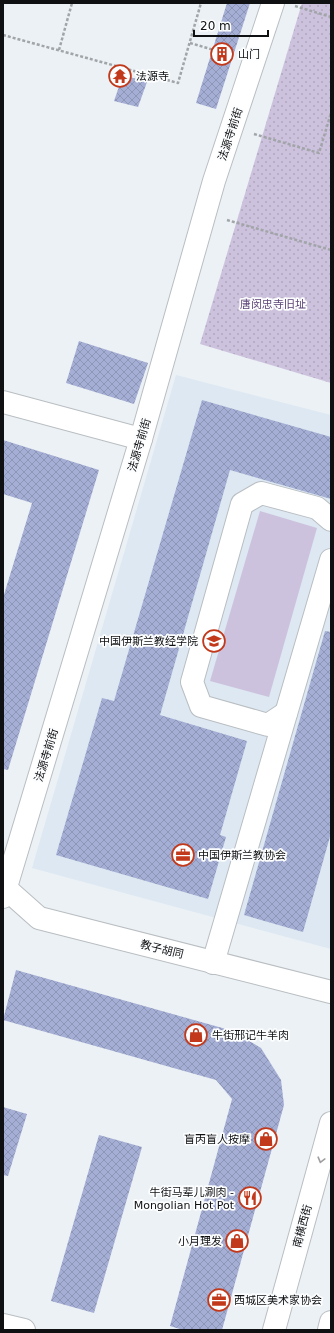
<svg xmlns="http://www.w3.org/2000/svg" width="334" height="1333" viewBox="0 0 334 1333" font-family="'DejaVu Sans','Noto Sans SC',sans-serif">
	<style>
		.built { fill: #dde8f2 }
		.green { fill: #cdc2de }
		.park { fill: url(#park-dots) }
		.building { fill: url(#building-cross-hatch) }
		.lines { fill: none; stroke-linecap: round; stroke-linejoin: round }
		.minor-casing { stroke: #b9bec2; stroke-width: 24 }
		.major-casing { stroke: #b9bec2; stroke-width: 24 }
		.path { stroke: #a1a5a8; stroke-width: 2.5; stroke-dasharray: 3 2; stroke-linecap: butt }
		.minor { stroke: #fff; stroke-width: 22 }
		.major { stroke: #fff; stroke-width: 22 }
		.oneway { stroke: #9f9fa0 }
		.labels { text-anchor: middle; stroke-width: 3.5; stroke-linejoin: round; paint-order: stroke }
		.poi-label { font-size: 11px; fill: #0e1011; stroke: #fcfdfe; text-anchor: start }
		.street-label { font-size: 11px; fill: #0e1011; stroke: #fcfdfe }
		.park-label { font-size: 11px; fill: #5b4478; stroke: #fcfdfe }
	</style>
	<defs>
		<pattern id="park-dots" width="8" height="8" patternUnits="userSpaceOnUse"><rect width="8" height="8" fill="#cdc2de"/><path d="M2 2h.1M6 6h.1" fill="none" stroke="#afa6bd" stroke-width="1.8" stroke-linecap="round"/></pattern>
		<pattern id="building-cross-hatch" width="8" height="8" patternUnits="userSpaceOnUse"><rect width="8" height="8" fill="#a5afd6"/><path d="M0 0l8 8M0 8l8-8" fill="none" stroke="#8d96b7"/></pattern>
	</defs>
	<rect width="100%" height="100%" fill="#ecf1f5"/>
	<path class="built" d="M176 375 331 415V949L32 868Z"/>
	<path class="green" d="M260 511 317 528 269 697 210 681Z"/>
	<path class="park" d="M302 3H331V383L200 344Z"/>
	<g class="building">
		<path d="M227 3H250L216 109 196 103Z"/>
		<path d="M123 75 147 82 138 107 114 101Z"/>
		<path d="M79 341 148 363 134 404 66 383Z"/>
		<path d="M202 400 331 437V499L230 470 160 715 247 741 220 835 226 837 208 899 56 855 102 698 114 701Z"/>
		<path d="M3 440 99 470 8 770 3 769V598L32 503 3 494Z"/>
		<path d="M325 631 331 632V833L303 932 244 915Z"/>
		<path d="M16 970 233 1031 261 1048 281 1080 284 1105 222 1330H183L170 1326 232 1099 216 1080 3 1020Z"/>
		<path d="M3 1107 27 1114 8 1176 3 1175Z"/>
		<path d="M99 1135 142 1147 94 1313 51 1301Z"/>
	</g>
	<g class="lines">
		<g class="minor-casing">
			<g id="minor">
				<path d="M3 402 141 439"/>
				<path d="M286 713 268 725 201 706 192 682 242 504 261 493 317 508 331 520"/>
				<path d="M3 886 39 918 331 992"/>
				<path d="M3 897 141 439 214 181 273 3"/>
				<path d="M213 963 331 560"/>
				<path d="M3 1325 24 1330"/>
			</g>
		</g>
		<g class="major-casing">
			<g id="major">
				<path d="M274 1330 331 1123"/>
				<path d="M329 1330 331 1322"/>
			</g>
		</g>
		<g class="path">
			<path d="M295 6 331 17"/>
			<path d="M3 35 178 83 201 3"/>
			<path d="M190 43 231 55"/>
			<path d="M59 50 72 3"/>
			<path d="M254 134 319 153 331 113"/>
			<path d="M227 220 331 250"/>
		</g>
		<use href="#minor" class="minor"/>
		<use href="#major" class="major"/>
	</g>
	<defs><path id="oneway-chevron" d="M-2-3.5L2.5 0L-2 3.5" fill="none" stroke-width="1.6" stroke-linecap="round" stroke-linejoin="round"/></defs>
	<use class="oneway" href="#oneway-chevron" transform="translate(321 1160) rotate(105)"/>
	<defs>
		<g id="building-ring" transform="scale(1.15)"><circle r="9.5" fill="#fcfdfe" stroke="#c2381a" stroke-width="1.5"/><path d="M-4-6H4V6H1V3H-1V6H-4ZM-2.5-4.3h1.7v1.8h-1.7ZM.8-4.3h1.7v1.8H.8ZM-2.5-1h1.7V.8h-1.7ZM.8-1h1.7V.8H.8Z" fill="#c2381a"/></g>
		<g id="temple-ring" transform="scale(1.15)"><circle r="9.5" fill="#fcfdfe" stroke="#c2381a" stroke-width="1.5"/><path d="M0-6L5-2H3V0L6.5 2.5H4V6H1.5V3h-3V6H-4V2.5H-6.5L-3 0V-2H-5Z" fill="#c2381a"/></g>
		<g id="university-ring" transform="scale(1.15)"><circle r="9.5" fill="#fcfdfe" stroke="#c2381a" stroke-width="1.5"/><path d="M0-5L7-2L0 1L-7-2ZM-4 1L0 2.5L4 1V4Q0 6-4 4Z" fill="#c2381a"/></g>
		<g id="office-ring" transform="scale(1.15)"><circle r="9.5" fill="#fcfdfe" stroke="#c2381a" stroke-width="1.5"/><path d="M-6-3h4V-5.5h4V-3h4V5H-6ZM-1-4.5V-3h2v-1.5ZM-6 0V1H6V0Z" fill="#c2381a"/></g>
		<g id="shop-ring" transform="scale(1.15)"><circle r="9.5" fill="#fcfdfe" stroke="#c2381a" stroke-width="1.5"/><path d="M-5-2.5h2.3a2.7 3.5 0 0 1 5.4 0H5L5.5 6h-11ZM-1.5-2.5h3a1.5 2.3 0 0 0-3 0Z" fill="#c2381a"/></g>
		<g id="restaurant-ring" transform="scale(1.15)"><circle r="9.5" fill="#fcfdfe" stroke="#c2381a" stroke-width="1.5"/><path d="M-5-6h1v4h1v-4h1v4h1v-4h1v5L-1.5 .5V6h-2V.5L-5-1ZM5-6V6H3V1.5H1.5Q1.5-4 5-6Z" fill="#c2381a"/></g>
	</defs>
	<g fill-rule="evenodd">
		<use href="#building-ring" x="222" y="54"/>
		<use href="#temple-ring" x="120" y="76"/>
		<use href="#university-ring" x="214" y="641"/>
		<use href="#office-ring" x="183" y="855"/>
		<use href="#shop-ring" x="196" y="1035"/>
		<use href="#shop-ring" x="266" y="1139"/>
		<use href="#restaurant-ring" x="250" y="1198"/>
		<use href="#shop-ring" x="237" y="1241"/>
		<use href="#office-ring" x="219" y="1300"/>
	</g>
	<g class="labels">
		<g class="poi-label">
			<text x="238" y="58">山门</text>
			<text x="136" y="80">法源寺</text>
			<text x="198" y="645" text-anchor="end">中国伊斯兰教经学院</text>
			<text x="198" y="859">中国伊斯兰教协会</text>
			<text x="212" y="1039">牛街邢记牛羊肉</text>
			<text x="250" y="1143" text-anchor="end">盲丙盲人按摩</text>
			<text x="234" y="1196" text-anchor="end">牛街马辈儿涮肉 -<tspan x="234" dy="13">Mongolian Hot Pot</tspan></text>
			<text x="222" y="1245" text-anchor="end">小月理发</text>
			<text x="234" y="1304">西城区美术家协会</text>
		</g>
		<g class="street-label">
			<text transform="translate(230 134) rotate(-72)" y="4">法源寺前街</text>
			<text transform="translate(139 445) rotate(-74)" y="4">法源寺前街</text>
			<text transform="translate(46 755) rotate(-73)" y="4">法源寺前街</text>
			<text transform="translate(162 949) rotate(14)" y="4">教子胡同</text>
			<text transform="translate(302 1226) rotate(-75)" y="4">南横西街</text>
		</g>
		<g class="park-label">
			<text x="273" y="308">唐闵忠寺旧址</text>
		</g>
	</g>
	<rect width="334" height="1333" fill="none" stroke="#0e1011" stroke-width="8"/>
	<path d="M194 30v6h74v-6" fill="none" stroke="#0e1011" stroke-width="2"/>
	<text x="200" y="30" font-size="12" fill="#0e1011" stroke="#fcfdfe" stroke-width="3" paint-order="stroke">20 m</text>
</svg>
